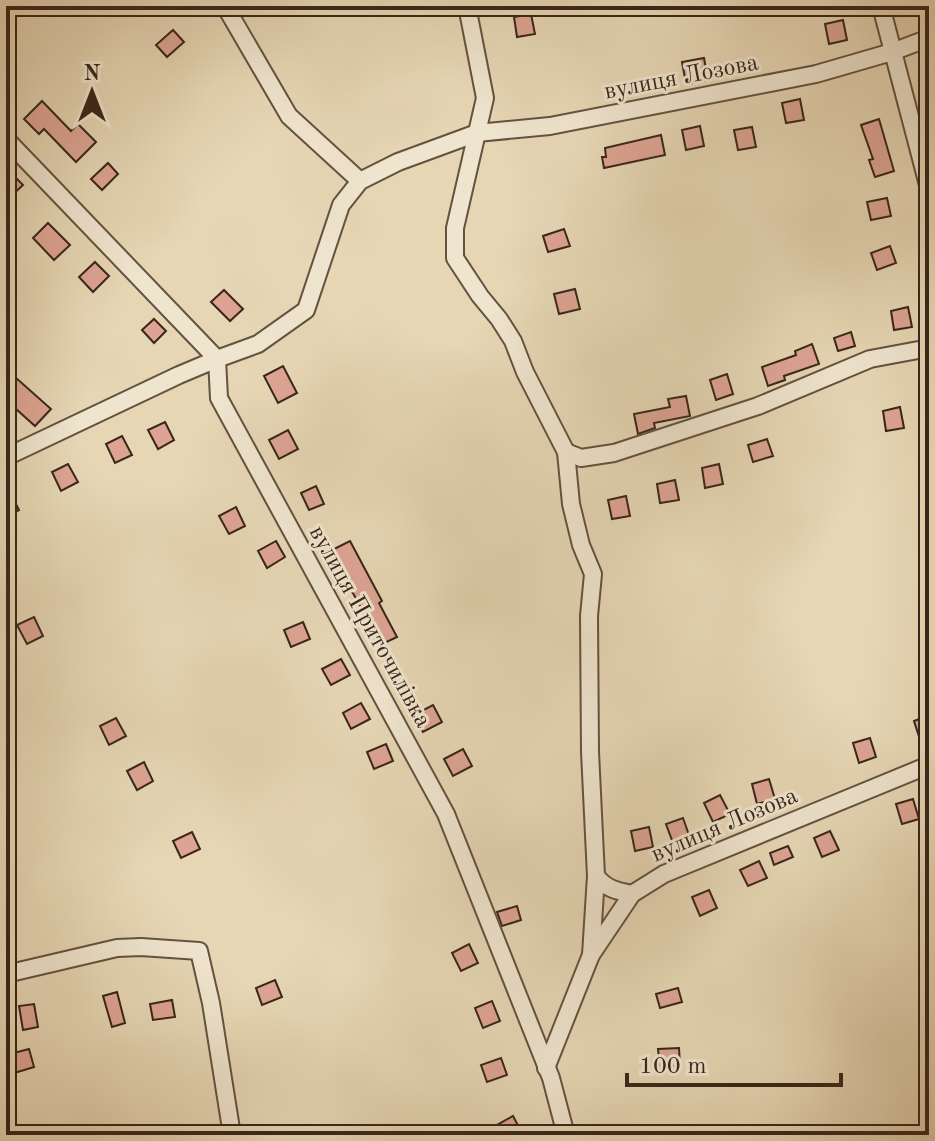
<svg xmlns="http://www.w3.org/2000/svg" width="935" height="1141" viewBox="0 0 935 1141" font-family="'Old Standard TT',serif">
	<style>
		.building { fill: #dda493; stroke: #38261a; stroke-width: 2 }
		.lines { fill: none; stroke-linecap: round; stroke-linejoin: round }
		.minor-casing { stroke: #645240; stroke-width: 20 }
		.minor { stroke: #efe4ce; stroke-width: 16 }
		.labels { text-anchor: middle; stroke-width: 6; stroke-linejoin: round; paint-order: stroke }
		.street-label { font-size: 24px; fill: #38261a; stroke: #efe4ce }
	</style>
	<rect width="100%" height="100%" fill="#e6d6b4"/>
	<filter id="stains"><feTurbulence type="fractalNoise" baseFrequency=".0025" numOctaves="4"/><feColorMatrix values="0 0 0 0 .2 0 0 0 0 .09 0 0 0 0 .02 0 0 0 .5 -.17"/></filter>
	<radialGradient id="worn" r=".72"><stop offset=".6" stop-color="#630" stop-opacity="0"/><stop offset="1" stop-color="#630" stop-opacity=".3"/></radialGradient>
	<g class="building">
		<path d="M531 14 535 34 517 37 514 17Z"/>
		<path d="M843 20 847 40 829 44 825 24Z"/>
		<path d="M173 30 184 42 167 57 156 45Z"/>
		<path d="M704 58 708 80 686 84 682 62Z"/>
		<path d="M800 99 804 120 786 123 782 103Z"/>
		<path d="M42 101 71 131 78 124 96 142 76 162 44 129 39 134 24 119Z"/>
		<path d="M879 119 894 171 875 177 869 160 873 159 861 125Z"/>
		<path d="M700 126 704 146 686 150 682 130Z"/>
		<path d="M752 127 756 147 738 150 734 130Z"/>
		<path d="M661 135 665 155 604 168 602 157H606L605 148Z"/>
		<path d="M108 163 118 174 102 190 91 179Z"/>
		<path d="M6 168 23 185 6 201Z"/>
		<path d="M887 198 891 216 871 220 867 202Z"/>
		<path d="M48 223 70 245 54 260 33 238Z"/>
		<path d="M564 229 570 246 548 252 543 236Z"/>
		<path d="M890 246 896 263 877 270 871 253Z"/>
		<path d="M95 262 109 276 93 292 79 277Z"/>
		<path d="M575 289 580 309 559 314 554 294Z"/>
		<path d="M224 290 243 309 230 321 211 302Z"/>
		<path d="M908 307 912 327 894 330 891 311Z"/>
		<path d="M154 319 166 331 154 343 142 330Z"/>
		<path d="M851 332 855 346 838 351 834 338Z"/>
		<path d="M812 344 819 364 784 376 785 380 768 386 762 367 796 355 795 351Z"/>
		<path d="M283 366 297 393 278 403 264 376Z"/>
		<path d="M6 369 51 409 35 426 6 400Z"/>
		<path d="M727 374 733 394 716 400 710 380Z"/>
		<path d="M686 396 690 416 654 423 655 428 638 434 634 414 670 407 668 399Z"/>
		<path d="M900 407 904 428 886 431 883 411Z"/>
		<path d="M165 422 174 440 158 449 148 430Z"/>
		<path d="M288 430 298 449 279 459 269 440Z"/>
		<path d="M122 436 132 455 115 463 106 444Z"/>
		<path d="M767 439 773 456 753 462 748 445Z"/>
		<path d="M68 464 78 482 61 491 52 472Z"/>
		<path d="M719 464 723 484 705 488 702 468Z"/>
		<path d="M675 480 679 500 660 503 657 484Z"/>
		<path d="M6 485 19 510 6 517Z"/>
		<path d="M316 486 324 504 309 510 301 493Z"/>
		<path d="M626 496 630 516 612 519 608 500Z"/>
		<path d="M236 507 245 526 229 534 219 516Z"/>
		<path d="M276 541 285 557 267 568 258 551Z"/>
		<path d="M350 541 382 601 379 603 397 637 378 646 369 629 372 628 330 551Z"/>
		<path d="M34 617 43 636 27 644 17 625Z"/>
		<path d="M303 622 310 639 291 647 284 630Z"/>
		<path d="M341 659 350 675 331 685 322 669Z"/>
		<path d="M361 703 370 719 351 729 343 713Z"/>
		<path d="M433 705 442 722 423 732 414 715Z"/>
		<path d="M929 715V754L925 755 914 721Z"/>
		<path d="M116 718 126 736 109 745 100 726Z"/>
		<path d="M870 738 876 757 859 763 853 743Z"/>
		<path d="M386 744 393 761 374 769 367 752Z"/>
		<path d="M463 749 472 766 453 776 444 759Z"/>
		<path d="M144 762 153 781 137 790 127 771Z"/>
		<path d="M769 779 775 799 757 804 752 784Z"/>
		<path d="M720 795 730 814 713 822 704 803Z"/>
		<path d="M913 799 919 819 902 824 896 804Z"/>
		<path d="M683 818 690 838 673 843 666 824Z"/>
		<path d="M649 827 653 847 635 851 631 831Z"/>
		<path d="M830 831 839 850 822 857 814 838Z"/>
		<path d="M192 832 200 849 181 858 173 841Z"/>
		<path d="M788 846 793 857 774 865 770 853Z"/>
		<path d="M759 861 767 878 748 886 740 870Z"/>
		<path d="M709 890 717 908 700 916 692 897Z"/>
		<path d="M517 906 521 920 502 926 497 912Z"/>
		<path d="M469 944 478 963 461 971 452 953Z"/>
		<path d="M275 980 282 997 262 1005 256 988Z"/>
		<path d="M678 988 682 1002 660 1008 656 994Z"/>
		<path d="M117 992 125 1023 112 1027 103 996Z"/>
		<path d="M172 1000 175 1017 153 1020 150 1004Z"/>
		<path d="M492 1001 500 1021 483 1028 475 1008Z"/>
		<path d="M34 1004 38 1027 23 1030 19 1006Z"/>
		<path d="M679 1048 680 1065 660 1067 658 1049Z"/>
		<path d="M29 1049 34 1067 11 1074 6 1055Z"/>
		<path d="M501 1058 507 1075 487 1082 481 1065Z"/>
		<path d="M513 1116 523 1135H502L497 1125Z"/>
	</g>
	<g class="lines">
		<g class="minor-casing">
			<g id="minor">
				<path d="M225 6 289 116 360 181"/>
				<path d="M467 6 485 98 455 228V258L480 296 499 319 513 341 525 372 566 452 571 504 581 545 593 574 589 616 590 752 596 876 591 955"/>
				<path d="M881 6 929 189"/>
				<path d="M6 139 217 359"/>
				<path d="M217 359 219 398 446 814 551 1078 566 1135"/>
				<path d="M566 452 581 458 614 453 758 406 870 359 929 348"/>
				<path d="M6 457 179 375 217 359 258 344 306 310 341 205 360 181 398 162 477 133 550 126 816 74 892 52 929 38"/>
				<path d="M596 876C606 889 617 891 632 894"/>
				<path d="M6 974 117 948 141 947 199 951 211 1003 232 1135"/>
				<path d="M546 1068 591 955 632 894 664 874 929 765"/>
			</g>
		</g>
		<use href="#minor" class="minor"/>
	</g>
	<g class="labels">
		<g class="street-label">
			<text transform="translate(681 76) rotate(-11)" y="8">вулиця Лозова</text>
			<text transform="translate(371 626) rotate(61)" y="8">вулиця Приточилівка</text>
			<text transform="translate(724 824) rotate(-23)" y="8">вулиця Лозова</text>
		</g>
	</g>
	<rect width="935" height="1141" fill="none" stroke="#e6d6b4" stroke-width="32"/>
	<rect x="8" y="8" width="919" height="1125" fill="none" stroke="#38261a" stroke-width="4"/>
	<rect x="16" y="16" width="903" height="1109" fill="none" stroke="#38261a" stroke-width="2"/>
	<g transform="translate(92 92)" stroke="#efe4ce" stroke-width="6" paint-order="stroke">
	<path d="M0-6L14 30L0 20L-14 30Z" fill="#38261a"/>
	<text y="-12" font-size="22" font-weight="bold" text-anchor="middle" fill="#38261a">N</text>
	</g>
	<path d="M627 1073v12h214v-12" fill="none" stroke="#38261a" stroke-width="4"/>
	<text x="639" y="1073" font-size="24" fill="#38261a" stroke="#efe4ce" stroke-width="6" paint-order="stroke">100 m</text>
	<rect width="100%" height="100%" filter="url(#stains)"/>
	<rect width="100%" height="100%" fill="url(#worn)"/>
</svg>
